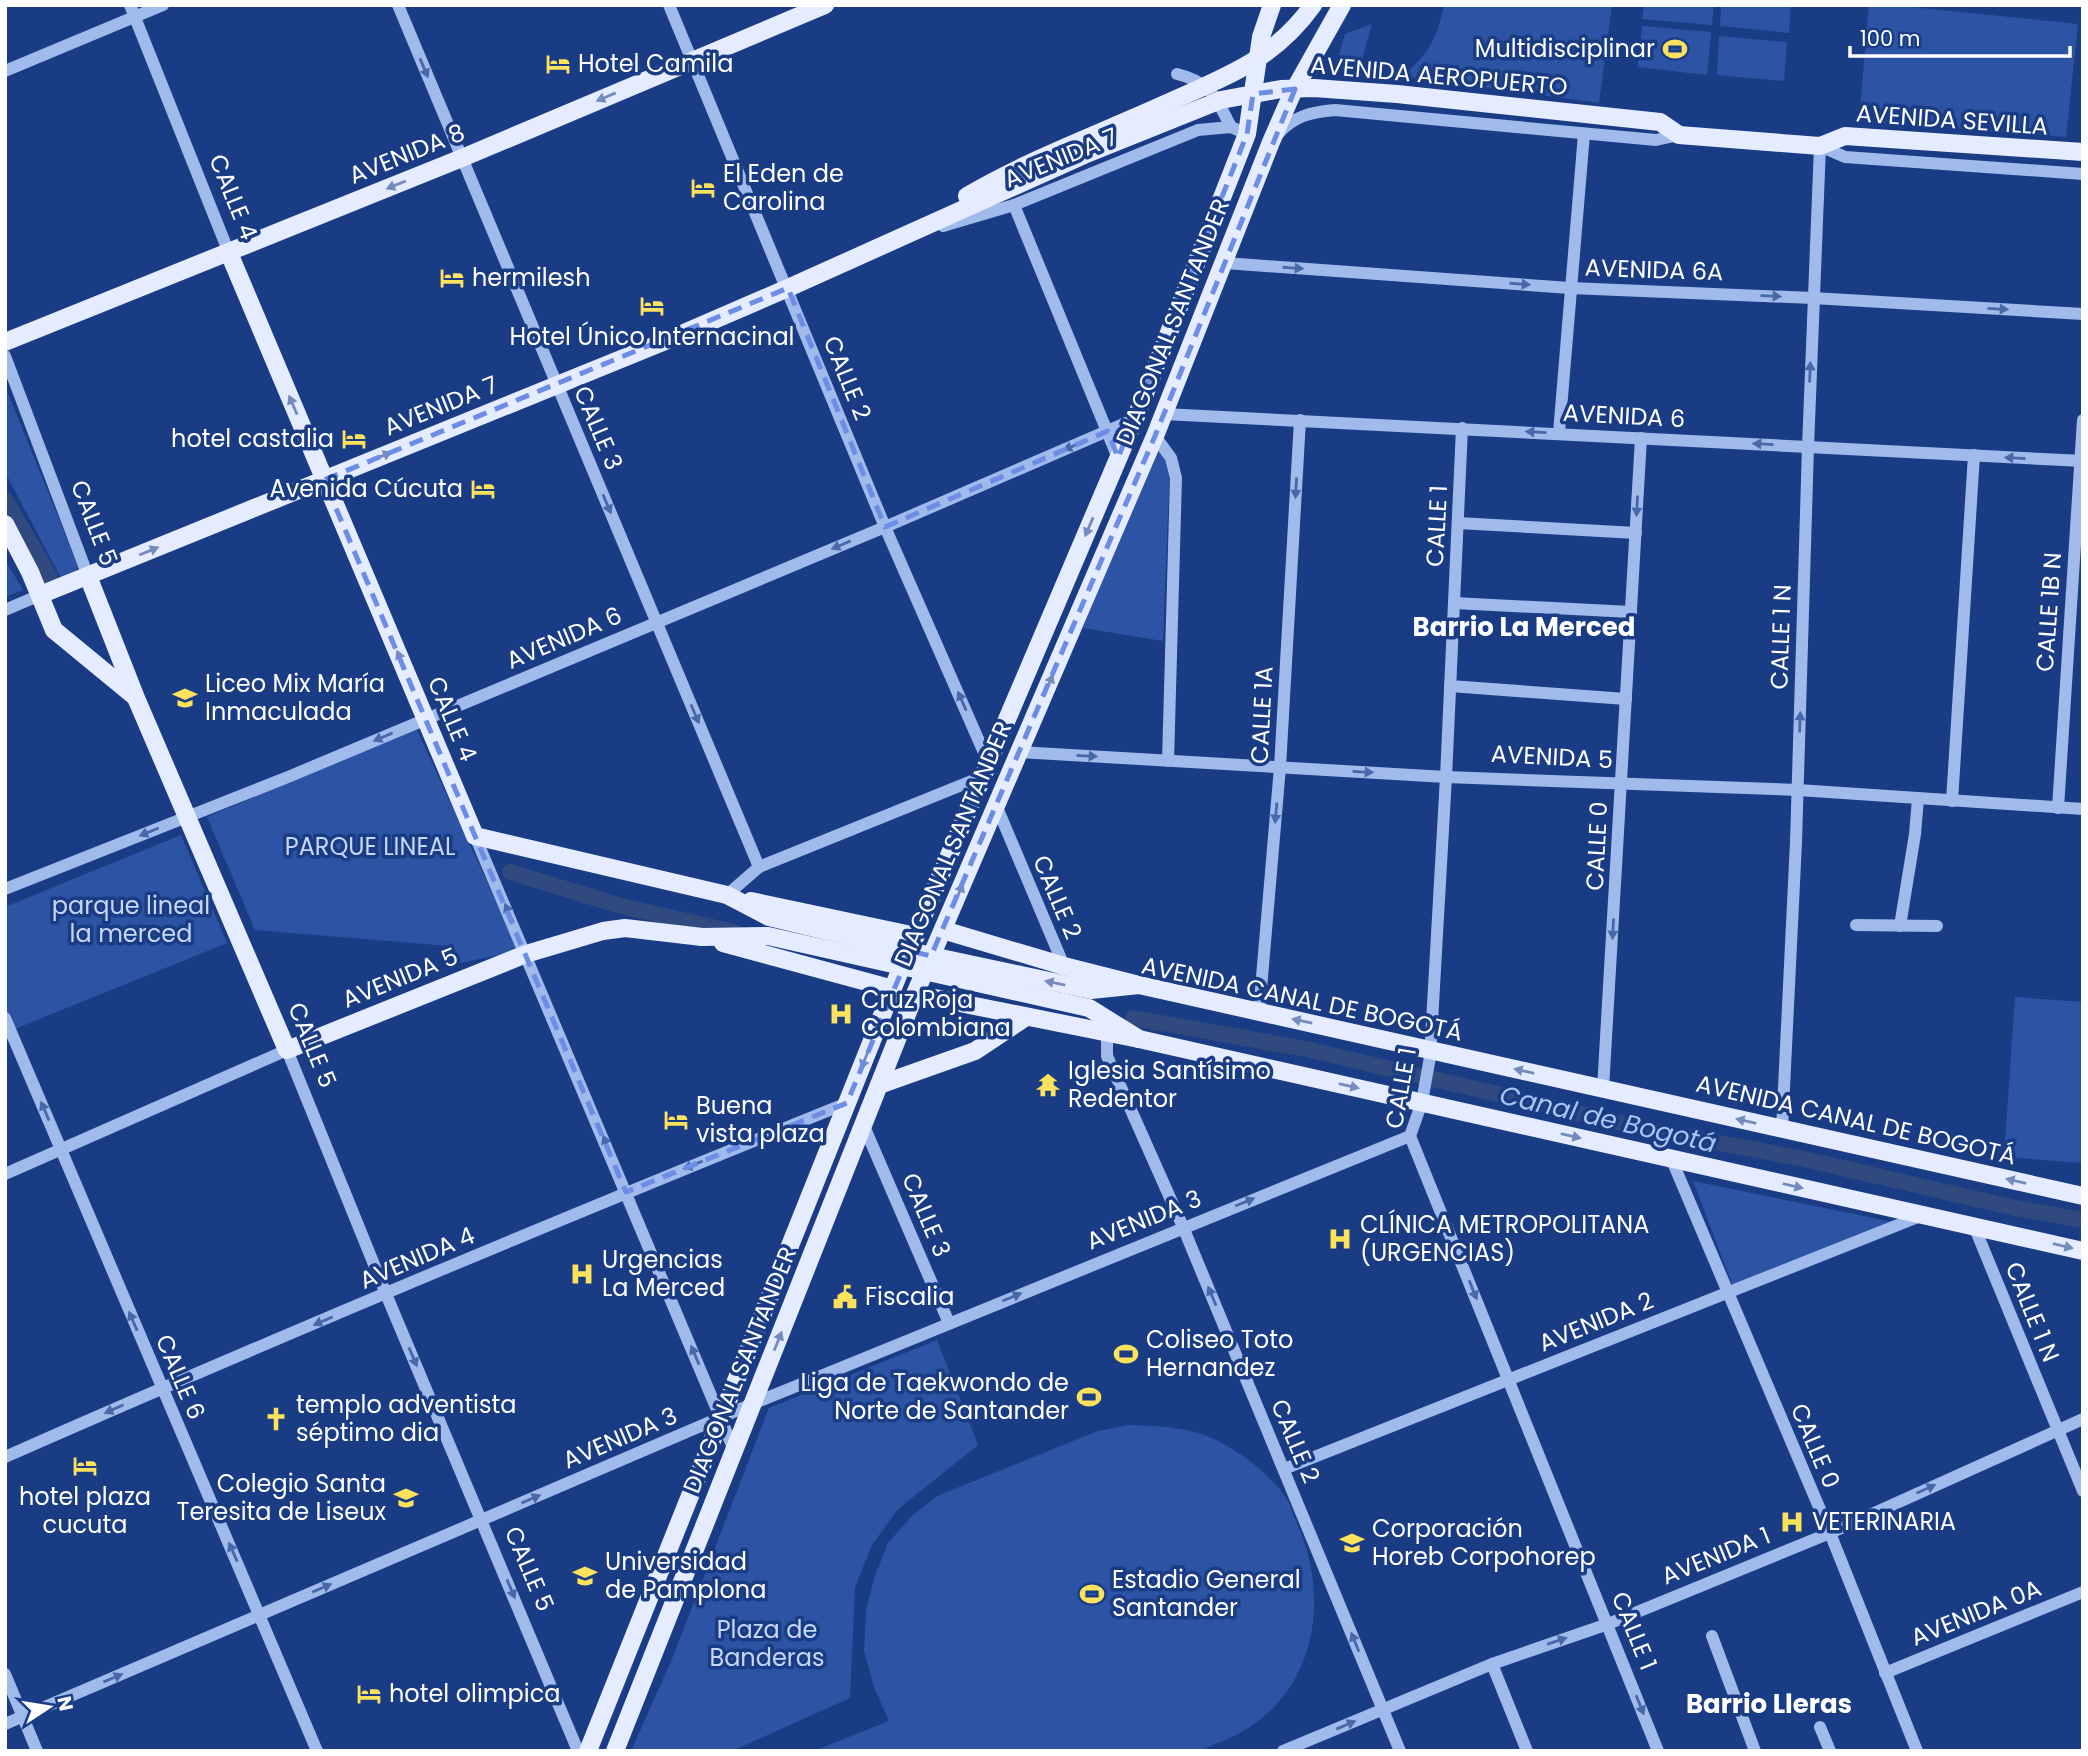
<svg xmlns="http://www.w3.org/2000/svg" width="2088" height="1756" viewBox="0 0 2088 1756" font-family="Poppins,sans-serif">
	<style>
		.green { fill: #2d54a4 }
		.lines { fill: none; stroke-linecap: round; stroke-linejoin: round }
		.canal { stroke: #304a80; stroke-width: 16 }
		.minor { stroke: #a0baec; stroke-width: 12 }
		.major { stroke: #e5ecff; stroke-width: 18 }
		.oneway { fill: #4968a9 }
		.oneway2 { fill: #758bbc }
		.marked { fill: none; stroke: #6c8ce6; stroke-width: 5; stroke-dasharray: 14 9; stroke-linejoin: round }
		.labels { text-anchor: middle; stroke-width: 7; stroke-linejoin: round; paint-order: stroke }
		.poi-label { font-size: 24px; fill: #fff; stroke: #1a3c85; text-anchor: start }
		.street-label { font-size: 24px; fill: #fff; stroke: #1a3c85 }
		.park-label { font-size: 24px; fill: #c6d7f9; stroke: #1a3c85 }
		.neighbourhood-label { font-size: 26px; font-weight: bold; fill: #fff; stroke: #1a3c85 }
		.water-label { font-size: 26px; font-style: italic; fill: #acc4f3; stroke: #1a3c85 }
	</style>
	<rect width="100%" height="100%" fill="#1a3c85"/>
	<g class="green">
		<path d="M1444 5H1612L1599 103 1403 76C1429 53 1437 39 1444 5Z"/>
		<path d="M1644 5H1714L1712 25 1642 19Z"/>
		<path d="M1721 5H1791L1789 33 1720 26Z"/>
		<path d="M1869 5H1892L2078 24 2066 137 1859 121Z"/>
		<path d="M1372 24 1362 60 1339 55 1345 34Z"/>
		<path d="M1642 26 1711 32 1707 75 1638 67Z"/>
		<path d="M1719 36 1787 42 1784 81 1717 75Z"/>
		<path d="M5 386 79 568 61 578 5 472Z"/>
		<path d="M1155 447 1170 465 1163 641 1083 628Z"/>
		<path d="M5 560 23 590 5 597Z"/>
		<path d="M416 728 519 951 455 964 449 946 255 930 207 817Z"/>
		<path d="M181 835 227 943 5 1033V907Z"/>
		<path d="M2015 997 2083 1002V1163L2004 1157Z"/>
		<path d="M1693 1181 1898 1223 1734 1289Z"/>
		<path d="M937 1340 978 1445 898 1509 872 1545 855 1587 850 1698 732 1751H631L672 1659 769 1408Z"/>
		<path d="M1129 1425C1160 1426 1194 1427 1222 1443 1244 1455 1269 1474 1284 1495 1289 1501 1292 1511 1295 1519 1325 1582 1322 1662 1269 1712 1250 1731 1223 1741 1199 1751H814L889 1721 874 1687 864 1651 866 1611 874 1578 888 1543 912 1516 937 1496 1098 1431Z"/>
	</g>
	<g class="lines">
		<g class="canal">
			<path d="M5 499 50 577"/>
			<path d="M510 872 621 906 734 932"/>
			<path d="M1133 1018 1306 1049 1646 1129 1804 1159 2015 1208 2083 1220"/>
		</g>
		<g class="minor">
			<path d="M130 5 229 253"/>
			<path d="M398 5 759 867"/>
			<path d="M669 5 885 527 989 764"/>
			<path d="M5 71 163 5"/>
			<path d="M1177 74C1211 82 1216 98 1231 127"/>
			<path d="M1278 134C1294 116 1311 112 1335 110L1656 140 1679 135"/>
			<path d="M1014 205 1118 458"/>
			<path d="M943 226 1014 205 1198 130 1231 127 1247 134"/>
			<path d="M1225 263 1570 288 1813 298 2083 314"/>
			<path d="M5 356 88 576"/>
			<path d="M1164 414 2083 461"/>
			<path d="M1462 428 1446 777 1430 1057 1422 1102 1410 1136 1658 1751"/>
			<path d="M1559 433 1584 134"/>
			<path d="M1155 436 1171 458 1176 478 1168 761"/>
			<path d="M1458 523 1636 533"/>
			<path d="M1454 603 1631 612"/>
			<path d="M5 610 40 595"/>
			<path d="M1450 686 1626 699"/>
			<path d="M1019 752 1446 777 1798 790 2083 809"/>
			<path d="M1952 801 1974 455"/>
			<path d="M996 805 1064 966"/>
			<path d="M2058 808 2083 420"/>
			<path d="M475 836 734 1450"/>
			<path d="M5 889 288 777 885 527 1135 419"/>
			<path d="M727 895 759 867 984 776"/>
			<path d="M1856 925 1937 926"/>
			<path d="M1900 926 1915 834 1918 799"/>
			<path d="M1259 1012 1280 767 1300 420"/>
			<path d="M5 1018 317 1751"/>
			<path d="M1107 1032V1056L1183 1227 1400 1751"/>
			<path d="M1603 1089 1641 438"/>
			<path d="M863 1124 949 1323"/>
			<path d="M1782 1129 1796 842 1808 447 1820 146 1845 157 2083 174"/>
			<path d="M1671 1158 1830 1533 1917 1751"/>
			<path d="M5 1174 287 1050 386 1294 578 1751"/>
			<path d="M1974 1226 2083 1491"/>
			<path d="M5 1457C284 1334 565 1217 847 1103"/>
			<path d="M1284 1469 1923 1215"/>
			<path d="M1712 1636 1755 1751"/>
			<path d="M1492 1664 1527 1751"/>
			<path d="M1885 1673 2083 1592"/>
			<path d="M5 1674 37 1751"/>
			<path d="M5 1724 752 1404 1410 1136"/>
			<path d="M1820 1727 1830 1751"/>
			<path d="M1283 1751 1492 1664 1608 1624 1830 1533 2083 1419"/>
		</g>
		<g class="major">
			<path d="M967 196C1030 159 1099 134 1165 104 1224 77 1273 61 1313 5"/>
			<path d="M229 253 475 836 727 895 769 917 927 955 1091 990 1139 985"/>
			<path d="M5 342 462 158 825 5"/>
			<path d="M5 524 30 572 54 630 133 695"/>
			<path d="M88 576 136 698 287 1050 526 954 603 931 625 928 702 937 768 936 1089 1008 1139 1039"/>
			<path d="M40 595 663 342 788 288 1084 155 1221 100 1281 89 1314 88 1397 94 1660 122 1679 135 1820 146 1845 136 2083 152"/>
			<path d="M751 901 916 936"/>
			<path d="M943 930 1064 966 1139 985 2083 1196"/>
			<path d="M723 943 893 989"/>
			<path d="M915 994 1139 1039 2083 1251"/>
			<path d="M879 1085 975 1051 1026 1017"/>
			<path d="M588 1751 899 973 1135 419 1247 134 1261 37 1272 5"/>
			<path d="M615 1751 915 994 1155 436 1271 142 1292 94 1342 5"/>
		</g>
	</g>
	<defs><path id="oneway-solid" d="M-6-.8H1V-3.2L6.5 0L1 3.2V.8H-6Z" transform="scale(1.75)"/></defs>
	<g class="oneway">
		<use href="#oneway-solid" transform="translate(424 68) rotate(67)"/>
		<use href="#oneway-solid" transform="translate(1293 268) rotate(4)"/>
		<use href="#oneway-solid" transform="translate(1520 284) rotate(4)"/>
		<use href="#oneway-solid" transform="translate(1771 296) rotate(2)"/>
		<use href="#oneway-solid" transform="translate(1998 309) rotate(3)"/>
		<use href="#oneway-solid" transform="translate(1810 372) rotate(-88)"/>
		<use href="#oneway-solid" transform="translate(1536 432) rotate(-177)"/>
		<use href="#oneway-solid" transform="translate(1763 444) rotate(-177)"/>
		<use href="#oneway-solid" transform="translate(1073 446) rotate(157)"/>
		<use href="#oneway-solid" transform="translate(2015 458) rotate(-177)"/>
		<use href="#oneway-solid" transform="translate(1296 488) rotate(93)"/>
		<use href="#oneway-solid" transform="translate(607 504) rotate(67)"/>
		<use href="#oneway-solid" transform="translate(1637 506) rotate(93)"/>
		<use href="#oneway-solid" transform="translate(841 545) rotate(157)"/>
		<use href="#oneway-solid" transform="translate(962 701) rotate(-114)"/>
		<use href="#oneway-solid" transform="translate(695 714) rotate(67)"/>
		<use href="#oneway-solid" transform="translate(1800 722) rotate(-88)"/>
		<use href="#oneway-solid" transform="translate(383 737) rotate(157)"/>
		<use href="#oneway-solid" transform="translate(1087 756) rotate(3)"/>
		<use href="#oneway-solid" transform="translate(1363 772) rotate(3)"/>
		<use href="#oneway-solid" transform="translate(1276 813) rotate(95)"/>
		<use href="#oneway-solid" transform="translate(149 832) rotate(158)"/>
		<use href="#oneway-solid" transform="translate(509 913) rotate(-114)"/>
		<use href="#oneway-solid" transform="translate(1613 929) rotate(93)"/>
		<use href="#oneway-solid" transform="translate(45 1111) rotate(-113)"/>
		<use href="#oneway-solid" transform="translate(607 1145) rotate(-113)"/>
		<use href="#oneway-solid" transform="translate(693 1165) rotate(158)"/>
		<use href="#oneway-solid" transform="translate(1245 1202) rotate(-22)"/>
		<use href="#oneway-solid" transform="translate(1473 1290) rotate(68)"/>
		<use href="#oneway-solid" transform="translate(1212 1296) rotate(-113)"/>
		<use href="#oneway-solid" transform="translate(1012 1297) rotate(-22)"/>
		<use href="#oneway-solid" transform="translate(133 1321) rotate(-113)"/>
		<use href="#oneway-solid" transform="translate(323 1321) rotate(157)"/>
		<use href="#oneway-solid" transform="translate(695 1355) rotate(-113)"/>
		<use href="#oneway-solid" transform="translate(413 1357) rotate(67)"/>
		<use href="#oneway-solid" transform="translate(114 1409) rotate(156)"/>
		<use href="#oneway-solid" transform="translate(1926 1489) rotate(-24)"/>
		<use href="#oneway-solid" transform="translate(531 1499) rotate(-23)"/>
		<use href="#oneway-solid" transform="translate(233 1552) rotate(-114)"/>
		<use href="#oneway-solid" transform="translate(322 1588) rotate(-23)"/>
		<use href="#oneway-solid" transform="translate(511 1589) rotate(67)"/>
		<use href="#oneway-solid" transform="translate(1557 1641) rotate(-19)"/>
		<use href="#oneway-solid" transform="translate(1355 1642) rotate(-112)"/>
		<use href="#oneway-solid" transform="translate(113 1678) rotate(-23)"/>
		<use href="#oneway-solid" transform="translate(1640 1705) rotate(68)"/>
		<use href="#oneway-solid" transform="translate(1346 1725) rotate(-23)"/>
	</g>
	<g class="oneway2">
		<use href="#oneway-solid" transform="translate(606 97) rotate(157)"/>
		<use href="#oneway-solid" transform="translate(396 185) rotate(158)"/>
		<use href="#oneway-solid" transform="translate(293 405) rotate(-113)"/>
		<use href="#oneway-solid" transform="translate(382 456) rotate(-22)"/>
		<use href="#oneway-solid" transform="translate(1089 527) rotate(113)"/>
		<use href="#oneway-solid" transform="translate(149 551) rotate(-22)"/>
		<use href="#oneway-solid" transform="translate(401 660) rotate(-113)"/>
		<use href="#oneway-solid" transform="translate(1049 684) rotate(-67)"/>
		<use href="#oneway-solid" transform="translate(959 893) rotate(-67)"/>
		<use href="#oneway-solid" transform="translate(1055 983) rotate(-168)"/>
		<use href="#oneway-solid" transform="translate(1302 1021) rotate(-168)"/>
		<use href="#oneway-solid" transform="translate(865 1059) rotate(112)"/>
		<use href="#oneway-solid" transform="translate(1524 1071) rotate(-167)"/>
		<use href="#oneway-solid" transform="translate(1349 1086) rotate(13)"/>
		<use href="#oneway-solid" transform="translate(1746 1121) rotate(-167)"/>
		<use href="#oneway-solid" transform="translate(1571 1136) rotate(13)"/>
		<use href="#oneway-solid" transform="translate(2016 1181) rotate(-167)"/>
		<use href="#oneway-solid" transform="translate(1793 1186) rotate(13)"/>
		<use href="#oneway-solid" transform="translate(2063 1246) rotate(13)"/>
		<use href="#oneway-solid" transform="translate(778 1341) rotate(-68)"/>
	</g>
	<path class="marked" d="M1295 89 1155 436 931 956 910 951 847 1103 626 1192 324 480 788 288 885 527 1108 431 1118 458 1247 134 1253 94Z"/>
	<defs>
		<g id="stadium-bare" transform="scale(1.89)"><path d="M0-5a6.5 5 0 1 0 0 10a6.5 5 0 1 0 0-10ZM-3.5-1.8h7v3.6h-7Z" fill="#fee25c" stroke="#1a3c85" stroke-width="2.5" paint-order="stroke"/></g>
		<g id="hotel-bare" transform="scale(1.89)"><path d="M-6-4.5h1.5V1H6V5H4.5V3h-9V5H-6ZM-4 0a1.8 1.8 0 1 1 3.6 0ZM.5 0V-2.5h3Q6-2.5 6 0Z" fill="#fee25c" stroke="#1a3c85" stroke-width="2.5" paint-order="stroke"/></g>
		<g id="school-bare" transform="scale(1.89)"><path d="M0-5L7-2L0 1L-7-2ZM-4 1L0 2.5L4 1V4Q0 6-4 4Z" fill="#fee25c" stroke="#1a3c85" stroke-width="2.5" paint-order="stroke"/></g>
		<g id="hospital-bare" transform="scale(1.89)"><path d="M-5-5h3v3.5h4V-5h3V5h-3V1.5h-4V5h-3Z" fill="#fee25c" stroke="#1a3c85" stroke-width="2.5" paint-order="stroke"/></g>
		<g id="temple-bare" transform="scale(1.89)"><path d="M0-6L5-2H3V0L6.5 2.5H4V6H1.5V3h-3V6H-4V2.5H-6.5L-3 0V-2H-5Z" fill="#fee25c" stroke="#1a3c85" stroke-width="2.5" paint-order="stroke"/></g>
		<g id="civic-bare" transform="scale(1.89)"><path d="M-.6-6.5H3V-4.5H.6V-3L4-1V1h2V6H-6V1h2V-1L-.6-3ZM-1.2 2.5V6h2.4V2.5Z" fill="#fee25c" stroke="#1a3c85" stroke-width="2.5" paint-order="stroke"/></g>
		<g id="church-bare" transform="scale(1.89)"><path d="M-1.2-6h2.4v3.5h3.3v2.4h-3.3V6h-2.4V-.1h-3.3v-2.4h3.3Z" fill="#fee25c" stroke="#1a3c85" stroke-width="2.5" paint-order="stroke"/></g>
		<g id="university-bare" transform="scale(1.89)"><path d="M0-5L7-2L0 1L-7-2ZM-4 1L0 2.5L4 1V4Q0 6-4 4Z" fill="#fee25c" stroke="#1a3c85" stroke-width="2.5" paint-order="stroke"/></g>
	</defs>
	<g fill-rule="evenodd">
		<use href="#stadium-bare" x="1675" y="49"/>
		<use href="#hotel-bare" x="558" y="64"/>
		<use href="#hotel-bare" x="703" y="188"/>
		<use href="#hotel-bare" x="452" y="278"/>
		<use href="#hotel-bare" x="652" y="306"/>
		<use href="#hotel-bare" x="354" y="439"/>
		<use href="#hotel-bare" x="483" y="489"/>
		<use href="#school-bare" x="185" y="698"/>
		<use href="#hospital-bare" x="841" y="1014"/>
		<use href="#temple-bare" x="1048" y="1085"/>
		<use href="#hotel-bare" x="676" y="1120"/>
		<use href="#hospital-bare" x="1340" y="1239"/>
		<use href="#hospital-bare" x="582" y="1274"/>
		<use href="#civic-bare" x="845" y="1297"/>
		<use href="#stadium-bare" x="1126" y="1354"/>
		<use href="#stadium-bare" x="1089" y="1397"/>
		<use href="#church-bare" x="276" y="1419"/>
		<use href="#hotel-bare" x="85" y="1466"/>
		<use href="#school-bare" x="406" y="1498"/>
		<use href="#hospital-bare" x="1792" y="1522"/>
		<use href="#school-bare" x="1352" y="1543"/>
		<use href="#university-bare" x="585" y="1576"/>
		<use href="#stadium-bare" x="1092" y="1594"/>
		<use href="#hotel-bare" x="369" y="1694"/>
	</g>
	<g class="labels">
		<g class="poi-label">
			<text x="1655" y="57" text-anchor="end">Multidisciplinar</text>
			<text x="578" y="72">Hotel Camila</text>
			<text x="723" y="182">El Eden de<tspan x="723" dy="28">Carolina</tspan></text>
			<text x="472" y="286">hermilesh</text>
			<text x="652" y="345" text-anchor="middle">Hotel Único Internacinal</text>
			<text x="334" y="447" text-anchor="end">hotel castalia</text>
			<text x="463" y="497" text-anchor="end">Avenida Cúcuta</text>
			<text x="205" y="692">Liceo Mix María<tspan x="205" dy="28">Inmaculada</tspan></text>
			<text x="861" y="1008">Cruz Roja<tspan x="861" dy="28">Colombiana</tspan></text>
			<text x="1068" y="1079">Iglesia Santísimo<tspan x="1068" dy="28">Redentor</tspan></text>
			<text x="696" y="1114">Buena<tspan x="696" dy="28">vista plaza</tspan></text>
			<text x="1360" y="1233">CLÍNICA METROPOLITANA<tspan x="1360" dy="28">(URGENCIAS)</tspan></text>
			<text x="602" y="1268">Urgencias<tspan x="602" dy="28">La Merced</tspan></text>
			<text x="865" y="1305">Fiscalia</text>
			<text x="1146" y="1348">Coliseo Toto<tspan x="1146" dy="28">Hernandez</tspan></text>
			<text x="1069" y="1391" text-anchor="end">Liga de Taekwondo de<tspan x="1069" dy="28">Norte de Santander</tspan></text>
			<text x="296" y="1413">templo adventista<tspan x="296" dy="28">séptimo dia</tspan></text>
			<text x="386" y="1492" text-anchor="end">Colegio Santa<tspan x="386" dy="28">Teresita de Liseux</tspan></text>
			<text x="85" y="1505" text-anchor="middle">hotel plaza<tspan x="85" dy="28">cucuta</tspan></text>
			<text x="1812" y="1530">VETERINARIA</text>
			<text x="1372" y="1537">Corporación<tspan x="1372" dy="28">Horeb Corpohorep</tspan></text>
			<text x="605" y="1570">Universidad<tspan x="605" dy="28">de Pamplona</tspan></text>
			<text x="1112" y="1588">Estadio General<tspan x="1112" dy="28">Santander</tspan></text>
			<text x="389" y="1702">hotel olimpica</text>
		</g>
		<g class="street-label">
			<text transform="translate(1439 76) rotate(5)" y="8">AVENIDA AEROPUERTO</text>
			<text transform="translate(1952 120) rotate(4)" y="8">AVENIDA SEVILLA</text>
			<text transform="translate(407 154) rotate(-22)" y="8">AVENIDA 8</text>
			<text transform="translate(1061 158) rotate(-22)" y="8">AVENIDA 7</text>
			<text transform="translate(233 197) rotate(68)" y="8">CALLE 4</text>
			<text transform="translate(1654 270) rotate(2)" y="8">AVENIDA 6A</text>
			<text transform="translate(1173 322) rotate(-68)" y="8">DIAGONAL SANTANDER</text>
			<text transform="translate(847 378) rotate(68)" y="8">CALLE 2</text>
			<text transform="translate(441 406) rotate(-22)" y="8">AVENIDA 7</text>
			<text transform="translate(1624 416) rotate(3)" y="8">AVENIDA 6</text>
			<text transform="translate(598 428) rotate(67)" y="8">CALLE 3</text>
			<text transform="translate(94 523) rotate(69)" y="8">CALLE 5</text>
			<text transform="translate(1437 526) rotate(-87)" y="8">CALLE 1</text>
			<text transform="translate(2049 612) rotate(-86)" y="8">CALLE 1B N</text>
			<text transform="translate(1781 637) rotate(-88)" y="8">CALLE 1 N</text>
			<text transform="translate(564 638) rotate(-23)" y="8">AVENIDA 6</text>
			<text transform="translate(1262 715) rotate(-87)" y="8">CALLE 1A</text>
			<text transform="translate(452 719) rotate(67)" y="8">CALLE 4</text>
			<text transform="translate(1552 757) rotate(3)" y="8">AVENIDA 5</text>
			<text transform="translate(953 844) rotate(-67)" y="8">DIAGONAL SANTANDER</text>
			<text transform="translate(1597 846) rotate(-87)" y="8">CALLE 0</text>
			<text transform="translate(1057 897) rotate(67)" y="8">CALLE 2</text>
			<text transform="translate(400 978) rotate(-22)" y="8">AVENIDA 5</text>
			<text transform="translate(1302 999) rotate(12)" y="8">AVENIDA CANAL DE BOGOTÁ</text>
			<text transform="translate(312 1045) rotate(68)" y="8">CALLE 5</text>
			<text transform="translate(1401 1088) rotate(-80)" y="8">CALLE 1</text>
			<text transform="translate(1856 1120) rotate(13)" y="8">AVENIDA CANAL DE BOGOTÁ</text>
			<text transform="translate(926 1215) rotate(67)" y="8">CALLE 3</text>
			<text transform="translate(1144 1220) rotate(-22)" y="8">AVENIDA 3</text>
			<text transform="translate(417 1258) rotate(-23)" y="8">AVENIDA 4</text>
			<text transform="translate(2032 1312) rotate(68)" y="8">CALLE 1 N</text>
			<text transform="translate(1596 1322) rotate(-22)" y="8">AVENIDA 2</text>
			<text transform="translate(740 1370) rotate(-68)" y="8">DIAGONAL SANTANDER</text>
			<text transform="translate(180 1377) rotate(67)" y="8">CALLE 6</text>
			<text transform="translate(620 1438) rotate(-23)" y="8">AVENIDA 3</text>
			<text transform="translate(1295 1441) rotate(67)" y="8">CALLE 2</text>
			<text transform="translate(1815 1446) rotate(67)" y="8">CALLE 0</text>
			<text transform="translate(1716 1556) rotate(-22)" y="8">AVENIDA 1</text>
			<text transform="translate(529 1569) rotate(67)" y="8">CALLE 5</text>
			<text transform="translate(1976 1613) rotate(-22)" y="8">AVENIDA 0A</text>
			<text transform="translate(1634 1631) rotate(68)" y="8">CALLE 1</text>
		</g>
		<g class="park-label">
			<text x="370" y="855">PARQUE LINEAL</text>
			<text x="131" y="914">parque lineal<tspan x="131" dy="28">la merced</tspan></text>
			<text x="767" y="1638">Plaza de<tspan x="767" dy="28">Banderas</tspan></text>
		</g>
		<g class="neighbourhood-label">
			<text x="1524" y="636">Barrio La Merced</text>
			<text x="1769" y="1713">Barrio Lleras</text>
		</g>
		<g class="water-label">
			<text transform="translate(1608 1119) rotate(13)" y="9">Canal de Bogotá</text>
		</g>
	</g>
	<rect width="2088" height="1756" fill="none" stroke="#ffffff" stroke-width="14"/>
	<g transform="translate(49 1707) rotate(78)" stroke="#1a3c85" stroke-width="5" paint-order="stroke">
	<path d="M0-5L12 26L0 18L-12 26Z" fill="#ffffff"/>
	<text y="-10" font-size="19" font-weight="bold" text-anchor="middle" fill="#ffffff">N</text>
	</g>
	<path d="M1850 46v10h220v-10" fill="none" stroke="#ffffff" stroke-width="3.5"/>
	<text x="1860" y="46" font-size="21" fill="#ffffff" stroke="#1a3c85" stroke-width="5" paint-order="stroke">100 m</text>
</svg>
